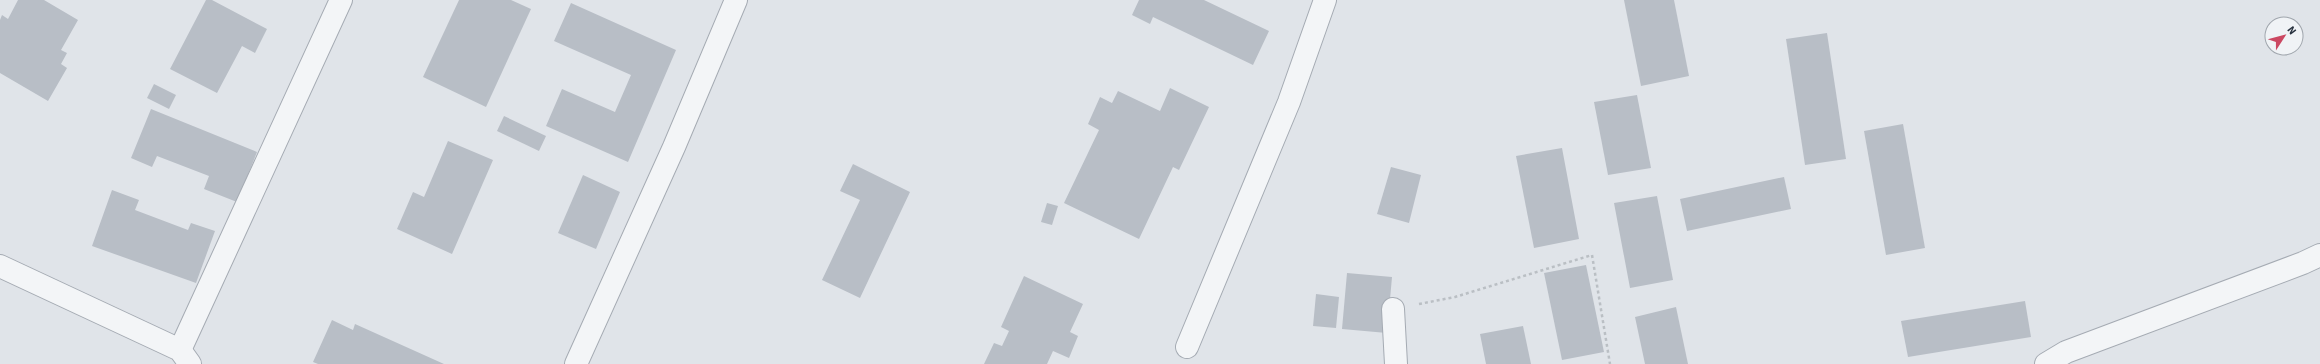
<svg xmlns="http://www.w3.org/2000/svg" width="2320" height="364" viewBox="0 0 2320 364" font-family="'Source Sans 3',sans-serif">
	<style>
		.building { fill: #b8bec6 }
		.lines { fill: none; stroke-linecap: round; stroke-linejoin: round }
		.minor-casing { stroke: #a5abb3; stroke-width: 24 }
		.path { stroke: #babfc4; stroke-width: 2.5; stroke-dasharray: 3 3; stroke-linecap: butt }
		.minor { stroke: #f3f5f7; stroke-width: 22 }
	</style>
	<rect width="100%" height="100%" fill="#e0e4e9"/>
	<g class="building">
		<path d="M18 0H44L78 20 61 50 67 53 61 64 67 68 48 101 0 73V20L2 15 8 19Z"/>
		<path d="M206 0H212L267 29 255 53 242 46 217 93 170 69Z"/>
		<path d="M459 0H511L531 9 486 107 423 77Z"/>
		<path d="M1139 0H1204L1269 31 1253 65 1153 17 1150 24 1132 15Z"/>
		<path d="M1624 0H1674L1689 76 1641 86Z"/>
		<path d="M571 3 676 50 628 162 546 126 562 89 615 112 631 75 554 41Z"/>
		<path d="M1827 33 1846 159 1805 165 1786 39Z"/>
		<path d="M154 84 176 95 169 109 147 98Z"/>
		<path d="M1170 88 1209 107 1179 170 1173 167 1139 239 1064 203 1099 130 1088 124 1100 97 1112 103 1118 91 1160 111Z"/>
		<path d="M1637 95 1651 168 1608 175 1594 102Z"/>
		<path d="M151 109 257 152 237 202 204 189 209 176 157 156 152 167 131 158Z"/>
		<path d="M504 116 546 136 539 151 497 131Z"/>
		<path d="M1903 124 1925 248 1886 255 1864 131Z"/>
		<path d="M448 141 493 160 452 254 397 229 413 192 424 197Z"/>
		<path d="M1562 148 1579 239 1534 248 1516 156Z"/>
		<path d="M853 164 910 192 860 298 822 280 860 200 840 191Z"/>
		<path d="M1391 167 1421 175 1409 223 1377 214Z"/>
		<path d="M583 175 620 192 596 249 558 233Z"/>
		<path d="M1784 177 1791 209 1687 231 1680 199Z"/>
		<path d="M112 190 139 200 135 210 188 230 191 223 215 231 196 283 92 246Z"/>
		<path d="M1657 196 1673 280 1630 288 1614 203Z"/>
		<path d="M1047 203 1058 206 1052 225 1041 222Z"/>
		<path d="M1586 265 1604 352 1562 360 1544 273Z"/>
		<path d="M1347 273 1392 277 1387 333 1342 329Z"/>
		<path d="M1024 276 1083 304 1070 332 1078 336 1069 358 1053 351 1047 364H984L994 343 1002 346 1009 331 1001 327Z"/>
		<path d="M1316 294 1339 297 1336 328 1313 326Z"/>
		<path d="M2025 301 2031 337 1908 357 1901 321Z"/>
		<path d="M1676 307 1688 364H1645L1635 317Z"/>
		<path d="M332 320 353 330 355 324 444 364H318L313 362Z"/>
		<path d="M1523 326 1531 364H1486L1480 334Z"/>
	</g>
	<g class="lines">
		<g class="minor-casing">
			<g id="minor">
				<path d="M0 266 180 350 190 364"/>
				<path d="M1393 309 1396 364"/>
				<path d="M1187 347 1289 102 1325 0"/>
				<path d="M180 350 341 0"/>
				<path d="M576 364 674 147 736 0"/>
				<path d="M2046 364 2066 352 2303 263 2320 255"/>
			</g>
		</g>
		<path class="path" d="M1419 304 1455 297 1592 255 1610 364"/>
		<use href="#minor" class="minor"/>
	</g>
	<g transform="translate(2284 36) rotate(54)"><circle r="19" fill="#f0f3f6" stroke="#a0a6ad"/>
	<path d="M0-3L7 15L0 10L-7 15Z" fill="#cb4862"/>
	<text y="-6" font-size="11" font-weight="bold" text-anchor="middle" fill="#293340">N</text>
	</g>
</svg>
